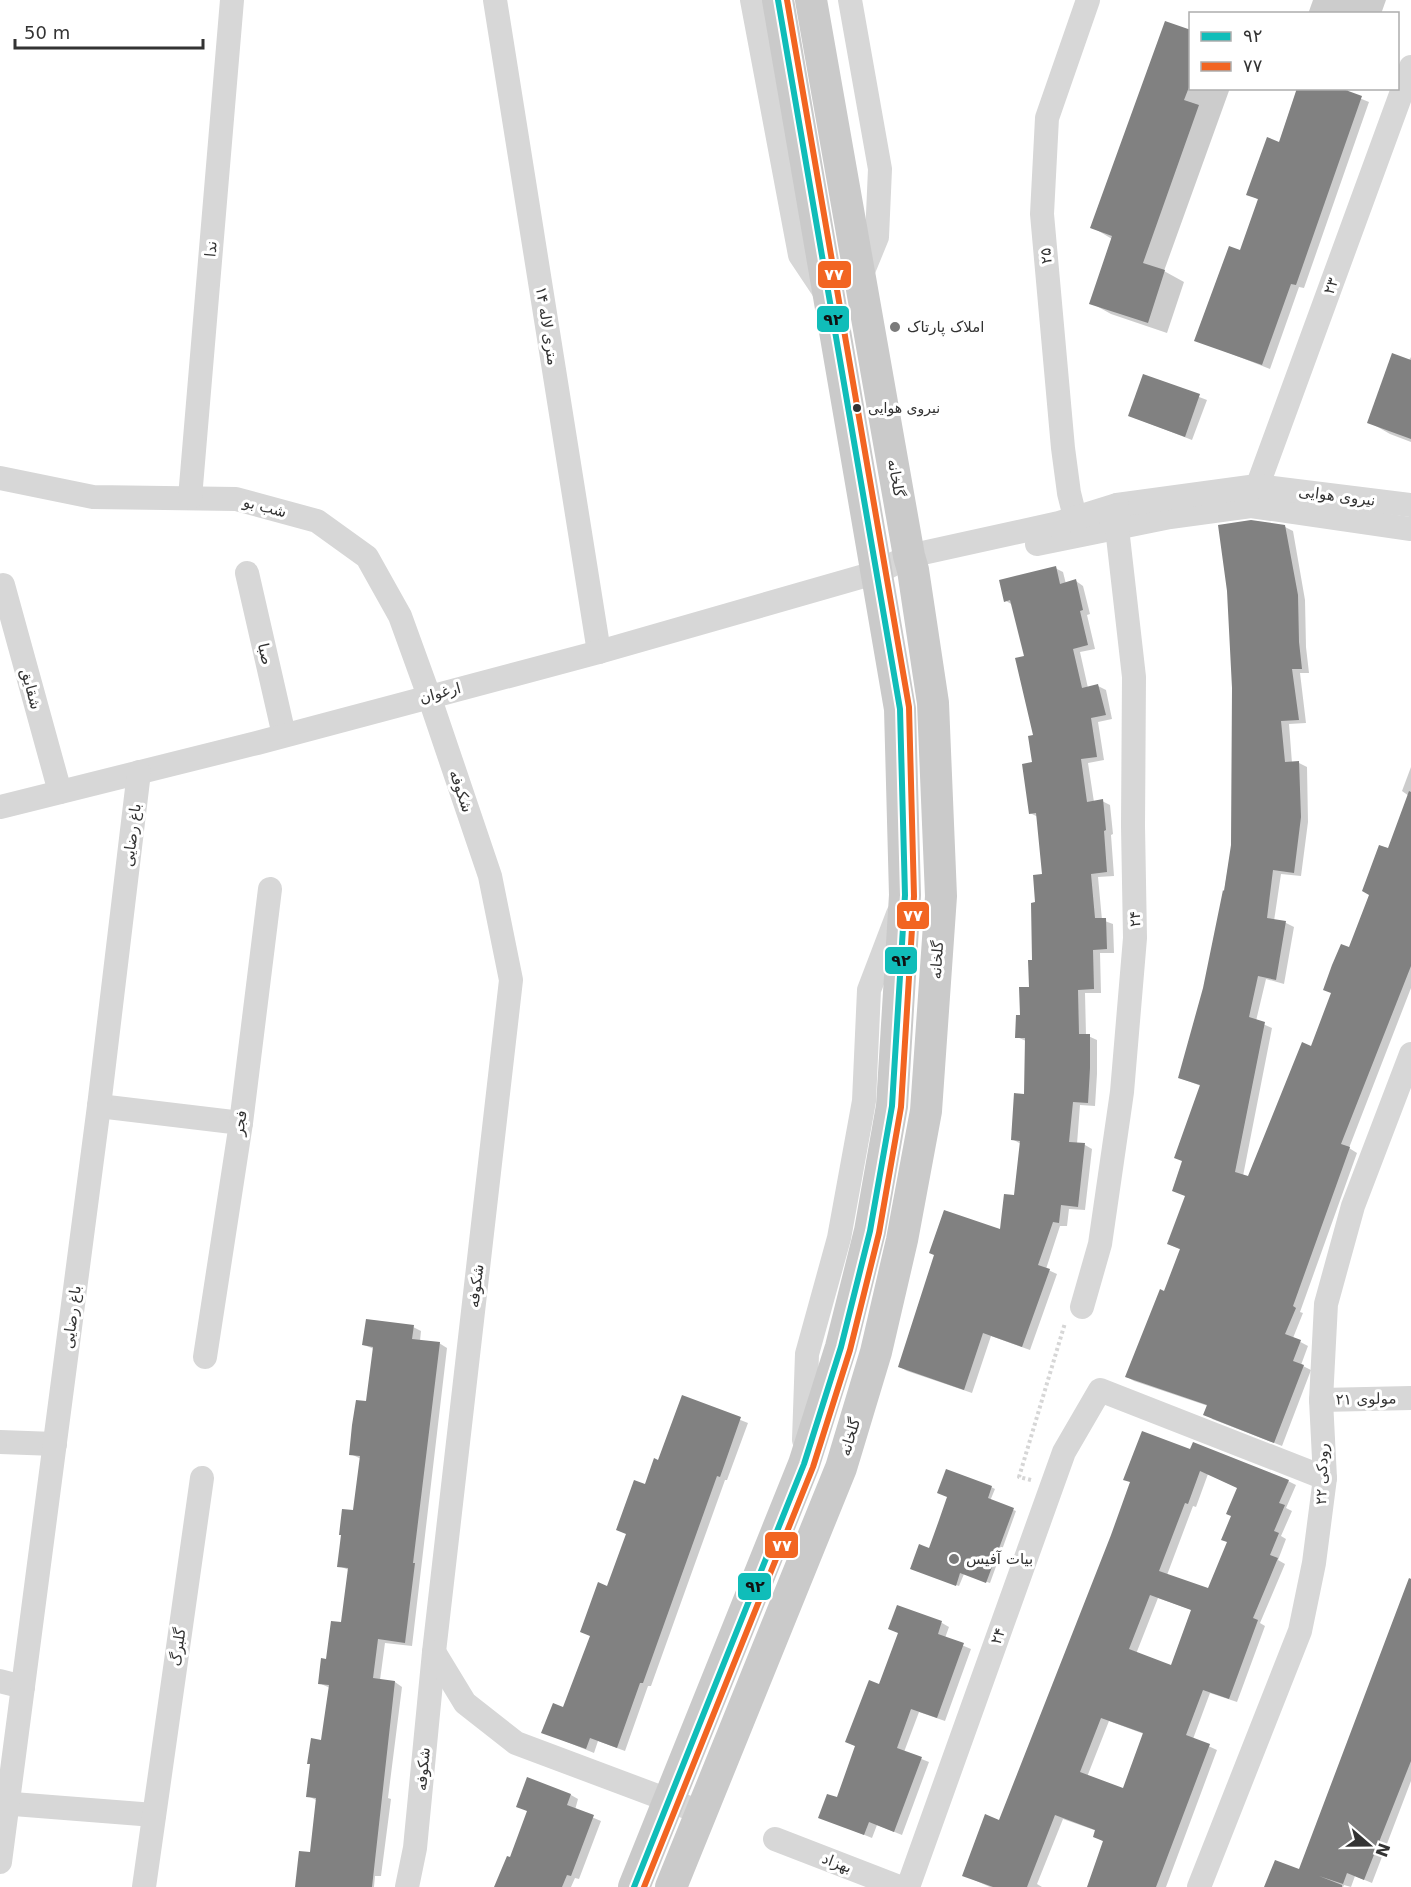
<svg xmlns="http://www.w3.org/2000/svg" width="1411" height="1887" viewBox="0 0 1411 1887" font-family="'DejaVu Sans','Noto Naskh Arabic',sans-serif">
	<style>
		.shadow { fill: #0003; fill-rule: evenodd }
		.building { fill: #818181; fill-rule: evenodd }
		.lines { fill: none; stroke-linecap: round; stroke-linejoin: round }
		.path { stroke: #d6d6d6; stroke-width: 4; stroke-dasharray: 3 3; stroke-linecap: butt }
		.minor { stroke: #d7d7d7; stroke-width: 24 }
		.major { stroke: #cacaca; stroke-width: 32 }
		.bus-1-casing { stroke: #fff; stroke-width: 10 }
		.bus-2-casing { stroke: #fff; stroke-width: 10 }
		.bus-1 { stroke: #10bdb9; stroke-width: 6 }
		.bus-2 { stroke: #f26522; stroke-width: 6 }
		.poi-dot { fill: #7a7a7a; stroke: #fff; stroke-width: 2 }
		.bus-dot { fill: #333; stroke: #fff; stroke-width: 2 }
		.labels { text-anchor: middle; stroke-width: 6; stroke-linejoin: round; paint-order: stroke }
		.bus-label { font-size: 14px; fill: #333; stroke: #fff; text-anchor: start }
		.street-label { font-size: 15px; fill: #333; stroke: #fff }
		.poi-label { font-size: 15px; fill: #333; stroke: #fff; text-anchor: start }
		.line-badge { stroke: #fff; stroke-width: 2 }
		.badge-label { font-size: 16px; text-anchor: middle; font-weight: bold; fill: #fff }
		.pale-badge-label { font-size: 16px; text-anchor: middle; font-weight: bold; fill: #111 }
	</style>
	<rect width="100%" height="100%" fill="#fff"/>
	<g class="shadow">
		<path d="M1313 0H1386L1381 14H1308Z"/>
		<path d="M1190 32V88H1230L1164 271 1184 282 1167 333 1111 314 1091 303 1112 239 1092 227Z"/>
		<path d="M1292 88H1349L1347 93 1369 102 1304 288 1299 287 1270 369 1196 340 1241 252 1259 200 1248 194 1280 144 1298 91Z"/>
		<path d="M1411 357V442L1390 434 1369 422Z"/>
		<path d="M1144 376 1207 400 1192 440 1130 416Z"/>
		<path d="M1285 527 1293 531 1305 600 1306 647 1309 673H1300L1306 723 1289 724 1292 763H1299L1307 767 1308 822 1301 876 1281 874 1274 921 1286 923 1294 927 1284 984 1266 979 1256 1021 1272 1028 1243 1176 1249 1178 1312 1048 1409 796 1402 791 1411 767V988L1349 1148 1357 1153 1300 1312 1303 1313 1293 1338 1308 1346 1301 1365 1311 1370 1282 1446 1212 1419 1208 1406 1134 1381 1127 1377 1165 1293 1181 1250 1169 1244 1187 1196 1183 1162 1201 1086 1180 1078 1205 988 1224 892Z"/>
		<path d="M1055 568 1063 572 1066 584 1076 581 1083 586 1090 614 1087 615 1095 649 1080 652 1088 688 1098 686 1106 690 1112 719 1098 722 1104 760 1088 763 1094 802 1102 801 1110 805 1113 834 1111 835 1114 876 1098 877 1102 920 1113 924 1114 953H1100L1101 993H1085L1086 1035 1097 1040V1074L1095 1106 1080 1105 1077 1144 1085 1145 1092 1149 1085 1210 1069 1209 1067 1226H1060L1046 1269 1057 1274 1030 1350 991 1336 972 1393 907 1371 900 1367 1001 1231 1015 1197 1021 1144 1012 1139 1025 1096 1026 1041 1017 1037 1030 988 1034 961 1037 904 1044 876 1038 817 1030 813 1035 736 1026 657 1013 605 1006 601Z"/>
		<path d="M413 1327 421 1331 420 1341 439 1343 447 1348 412 1646 385 1643 380 1680 395 1682 402 1687 388 1798 391 1799 381 1876H375L374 1887H296L312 1854 318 1801 308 1796 323 1741 330 1688 319 1683 343 1624 349 1570 339 1566 354 1512 361 1459 351 1454 367 1402 374 1349 364 1345Z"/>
		<path d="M683 1397 748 1423 727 1480H725L651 1686H648L625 1751 598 1741 594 1753 543 1732 564 1709 591 1636 582 1631 608 1587 645 1485 659 1462Z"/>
		<path d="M1191 1451 1288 1481 1296 1485 1286 1508 1292 1511 1281 1536 1286 1539 1278 1560 1285 1564 1260 1623 1265 1626 1237 1702 1210 1693 1193 1739 1217 1750 1166 1887H1088L1104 1842 1095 1836 1097 1831 1063 1819 1037 1884 1042 1887H990L972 1879ZM1208 1474 1238 1488 1229 1542 1209 1590 1167 1575 1193 1506 1196 1507ZM1158 1598 1192 1610 1172 1667 1136 1654ZM1109 1721 1144 1734 1124 1790 1087 1777Z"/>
		<path d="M991 1487 995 1489 990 1501 1016 1511 990 1583 964 1574 959 1586 915 1570 930 1550 948 1497Z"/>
		<path d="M1411 1578V1781L1372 1883 1355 1876 1351 1887 1344 1885 1343 1887H1266L1300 1871Z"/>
		<path d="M898 1607 942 1623 949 1627 945 1638 971 1649 945 1721 919 1712 904 1752 929 1762 902 1835 877 1825 872 1838 820 1817 838 1799 857 1747 847 1742 880 1686 899 1633 890 1628Z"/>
		<path d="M528 1779 571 1795 578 1799 575 1810 601 1821 579 1879 575 1878 571 1887H496L511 1859 528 1811 518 1806Z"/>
	</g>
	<g class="building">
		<path d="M1165 21 1191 30V82L1184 100 1199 105 1143 263 1165 270 1148 323 1089 304 1112 236 1090 228Z"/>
		<path d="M1297 88H1340L1362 96 1296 285 1291 284 1262 365 1194 341 1229 246 1240 250 1258 199 1246 195 1267 137 1279 142Z"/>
		<path d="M1392 353 1411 360V439L1367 423Z"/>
		<path d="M1143 374 1200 394 1185 437 1128 416Z"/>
		<path d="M1251 520 1285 525 1298 595 1299 642 1302 669H1292L1299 720 1281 721 1285 762 1299 761 1301 817 1294 873 1273 870 1267 918 1286 921 1276 980 1258 976 1249 1017 1265 1022 1235 1172 1248 1176 1302 1042 1311 1046 1331 993 1323 990 1332 965 1341 944 1349 947 1369 895 1362 891 1379 845 1388 848 1409 791 1411 792V966L1341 1144 1350 1147 1293 1306 1296 1308 1285 1334 1301 1340 1293 1361 1304 1365 1274 1443 1203 1415 1207 1405 1125 1377 1160 1289 1164 1291 1180 1249 1167 1244 1185 1196 1172 1191 1182 1161 1174 1158 1200 1085 1178 1078 1203 988 1223 890 1224 891 1231 845 1232 688 1227 591 1218 525Z"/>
		<path d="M1056 566 1060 584 1076 579 1083 610 1080 611 1088 645 1073 649 1082 688 1098 684 1106 715 1091 718 1097 757 1081 759 1087 802 1103 799 1106 830 1104 831 1107 872 1091 874 1095 918H1106L1107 949 1093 950 1094 989 1078 990 1079 1034H1090V1068L1088 1103 1073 1102 1069 1142 1085 1143 1078 1207 1061 1205 1059 1223 1053 1222 1038 1265 1050 1269 1022 1347 983 1333 964 1390 898 1367 934 1255 929 1253 944 1210 1000 1229 1004 1194 1014 1195 1020 1141 1011 1140 1014 1093 1024 1094 1025 1038H1015L1016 1015H1020L1019 987H1029L1028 960H1032L1031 903 1035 902 1033 875 1042 874 1036 813 1029 814 1022 764 1032 762 1028 736 1033 735 1015 658 1024 656 1010 600 1004 602 999 580Z"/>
		<path d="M366 1319 414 1325 412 1339 440 1342 413 1563H415L405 1643 378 1639 373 1678 395 1681 372 1887H295L299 1851 310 1852 316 1798 306 1797 310 1764H307L311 1738 321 1740 329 1685 318 1684 321 1658 326 1659 331 1621 341 1622 348 1568 337 1567 341 1535H339L342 1509 353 1510 360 1456 349 1455 352 1425 356 1400 366 1401 373 1347 362 1345Z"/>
		<path d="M682 1395 741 1417 720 1477 717 1476 643 1683H640L617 1748 590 1738 586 1749 541 1733 553 1703 563 1707 590 1636 580 1632 598 1582 607 1586 626 1534 616 1530 634 1480 645 1484 654 1458 658 1460Z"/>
		<path d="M1142 1431 1190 1449 1193 1442 1289 1480 1279 1503 1285 1505 1274 1531 1279 1533 1270 1555 1278 1558 1253 1618 1258 1620 1229 1699 1203 1690 1186 1735 1210 1744 1156 1887H1087L1103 1841 1093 1837 1095 1830 1055 1815 1027 1887H993L962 1876 985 1814 999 1820 1111 1535 1130 1482 1123 1480ZM1200 1471 1237 1488 1226 1514 1231 1516 1221 1540 1227 1542 1208 1588 1159 1571 1185 1503 1188 1504ZM1150 1595 1191 1610 1171 1665 1129 1649ZM1101 1718 1143 1733 1123 1788 1080 1772Z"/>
		<path d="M946 1469 992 1486 988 1498 1014 1508 986 1583 960 1573 956 1586 910 1569 919 1544 929 1548 938 1523 947 1497 937 1493Z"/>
		<path d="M1409 1578 1411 1579V1761L1364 1880 1347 1873 1343 1884 1319 1876 1342 1885V1887H1264L1275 1860 1299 1869Z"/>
		<path d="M897 1605 942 1621 938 1634 964 1643 937 1718 911 1709 897 1748 922 1757 894 1832 869 1822 864 1835 818 1818 827 1794 837 1797 855 1746 845 1742 869 1680 879 1684 898 1633 888 1629Z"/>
		<path d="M527 1777 571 1794 567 1805 594 1815 571 1876 567 1875 562 1887H494L507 1856 510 1857 527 1811 516 1807Z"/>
	</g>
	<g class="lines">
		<path class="path" d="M1031 1480 1019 1477 1065 1323"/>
		<g class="minor">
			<path d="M495 0 599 652"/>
			<path d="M752 0 800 255 826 294"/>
			<path d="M850 0 880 169 877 237 861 276"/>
			<path d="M0 478 93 497 236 499 317 521 367 557 400 616 429 696 490 876 511 980 434 1652 415 1848 407 1887"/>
			<path d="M190 498 232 0"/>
			<path d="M1252 501 1411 67"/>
			<path d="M1075 517 1069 493 1063 448 1042 214 1047 118 1088 0"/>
			<path d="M1037 544 1170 517 1251 506 1411 529"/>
			<path d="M247 573 284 735"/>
			<path d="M3 585 60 792"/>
			<path d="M0 807 257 743 599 652 878 572 909 556 1059 523 1117 505 1257 486 1411 505"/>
			<path d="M99 1106 241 1123"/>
			<path d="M1082 1307 1100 1244 1122 1092 1135 938 1133 826 1134 677 1117 528V505"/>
			<path d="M205 1357 241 1123 270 889"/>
			<path d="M1321 1400 1411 1398"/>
			<path d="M804 1440 807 1354 839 1238 864 1101 869 990 898 914"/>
			<path d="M0 1442 55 1444"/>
			<path d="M434 1652 465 1703 516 1743 700 1812"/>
			<path d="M0 1681 23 1687"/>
			<path d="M0 1803 154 1815"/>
			<path d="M775 1839 899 1887"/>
			<path d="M0 1862 99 1106 139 772"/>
			<path d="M144 1887 202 1478"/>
			<path d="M908 1887 1064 1452 1100 1390 1325 1478"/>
			<path d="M1199 1887 1300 1631 1314 1563 1325 1478 1321 1400 1326 1304 1353 1206 1411 1054"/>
		</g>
		<g class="major">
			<path d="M634 1887 804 1464 841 1347 870 1231 892 1106 905 895 900 709 778 0"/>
			<path d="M671 1887 841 1468 876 1352 902 1240 926 1111 941 896 933 703 913 570 909 556 811 0"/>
		</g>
		<g class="bus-1-casing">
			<path id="bus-1" d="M634 1887 804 1464 841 1347 870 1231 892 1106 905 895 900 709 778 0"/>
		</g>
		<g class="bus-2-casing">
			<path id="bus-2" d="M644 1887 813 1467 850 1350 879 1233 901 1107 914 896 909 707 787 0"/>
		</g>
		<use href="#bus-1" class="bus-1"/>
		<use href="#bus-2" class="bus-2"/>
	</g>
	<g class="poi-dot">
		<circle cx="895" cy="327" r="6"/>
		<circle cx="954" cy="1559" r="6"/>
	</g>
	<circle class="bus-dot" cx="857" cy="408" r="5"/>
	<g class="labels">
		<g class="bus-label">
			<text x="868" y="413">نیروی هوایی</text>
		</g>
		<g class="street-label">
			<text transform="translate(211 249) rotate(-85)" y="5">ندا</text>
			<text transform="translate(1046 256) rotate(-95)" y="5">۲۵</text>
			<text transform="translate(1331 286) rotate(-70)" y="5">۲۳</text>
			<text transform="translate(547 326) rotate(81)" y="5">۱۴ متری لاله</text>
			<text transform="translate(896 478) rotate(80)" y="5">گلخانه</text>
			<text transform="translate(1337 496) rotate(7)" y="5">نیروی هوایی</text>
			<text transform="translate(265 507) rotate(15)" y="5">شب بو</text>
			<text transform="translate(265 654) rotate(77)" y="5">صبا</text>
			<text transform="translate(31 689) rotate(75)" y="5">شقایق</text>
			<text transform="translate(440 693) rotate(-15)" y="5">ارغوان</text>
			<text transform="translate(461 791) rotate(71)" y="5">شکوفه</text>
			<text transform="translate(132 835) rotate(-83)" y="5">باغ رضایی</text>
			<text transform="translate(1135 919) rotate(-91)" y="5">۲۴</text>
			<text transform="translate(937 960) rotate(-86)" y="5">گلخانه</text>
			<text transform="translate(240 1123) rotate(-82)" y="5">فجر</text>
			<text transform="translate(476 1286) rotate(-83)" y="5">شکوفه</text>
			<text transform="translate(72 1317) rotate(-83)" y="5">باغ رضایی</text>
			<text transform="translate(1366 1399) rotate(-1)" y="5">مولوی ۲۱</text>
			<text transform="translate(850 1437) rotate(-73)" y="5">گلخانه</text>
			<text transform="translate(1322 1474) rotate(-88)" y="5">رودکی ۲۲</text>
			<text transform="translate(998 1636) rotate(-70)" y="5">۲۴</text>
			<text transform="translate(178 1647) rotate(-82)" y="5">گلبرگ</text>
			<text transform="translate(423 1769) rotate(-85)" y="5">شکوفه</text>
			<text transform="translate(837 1863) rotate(21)" y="5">بهزاد</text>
		</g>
		<g class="poi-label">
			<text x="907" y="332">املاک پارتاک</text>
			<text x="966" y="1564">بیات آفیس</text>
		</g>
	</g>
	<g class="line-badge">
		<rect x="817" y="260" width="35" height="29" rx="6" fill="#f26522"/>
		<rect x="816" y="305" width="34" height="28" rx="6" fill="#10bdb9"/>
		<rect x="896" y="901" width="34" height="29" rx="6" fill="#f26522"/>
		<rect x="884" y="946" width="34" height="29" rx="6" fill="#10bdb9"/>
		<rect x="764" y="1531" width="35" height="28" rx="6" fill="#f26522"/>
		<rect x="737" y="1572" width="35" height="29" rx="6" fill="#10bdb9"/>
	</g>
	<g class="badge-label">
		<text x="834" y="280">۷۷</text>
		<text x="913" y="921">۷۷</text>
		<text x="782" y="1551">۷۷</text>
	</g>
	<g class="pale-badge-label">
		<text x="833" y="325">۹۲</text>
		<text x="901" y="966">۹۲</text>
		<text x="755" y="1592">۹۲</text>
	</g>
	<rect x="1189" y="12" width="210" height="78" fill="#ffffff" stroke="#adadad" stroke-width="1.5"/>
	<rect x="1201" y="32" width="30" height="9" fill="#10bdb9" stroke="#adadad" stroke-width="1.5"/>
	<text x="1243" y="42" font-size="18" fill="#333333">۹۲</text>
	<rect x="1201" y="62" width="30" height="9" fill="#f26522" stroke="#adadad" stroke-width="1.5"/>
	<text x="1243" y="72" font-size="18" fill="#333333">۷۷</text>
	<g transform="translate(1369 1845) rotate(110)" stroke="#ffffff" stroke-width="4.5" paint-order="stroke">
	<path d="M0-4.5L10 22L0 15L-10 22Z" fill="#333333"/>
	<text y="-9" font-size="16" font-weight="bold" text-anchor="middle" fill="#333333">N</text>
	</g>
	<path d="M15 39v9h188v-9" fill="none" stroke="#333333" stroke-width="3"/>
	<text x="24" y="39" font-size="18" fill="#333333" stroke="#ffffff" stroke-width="4.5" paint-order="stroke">50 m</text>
</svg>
